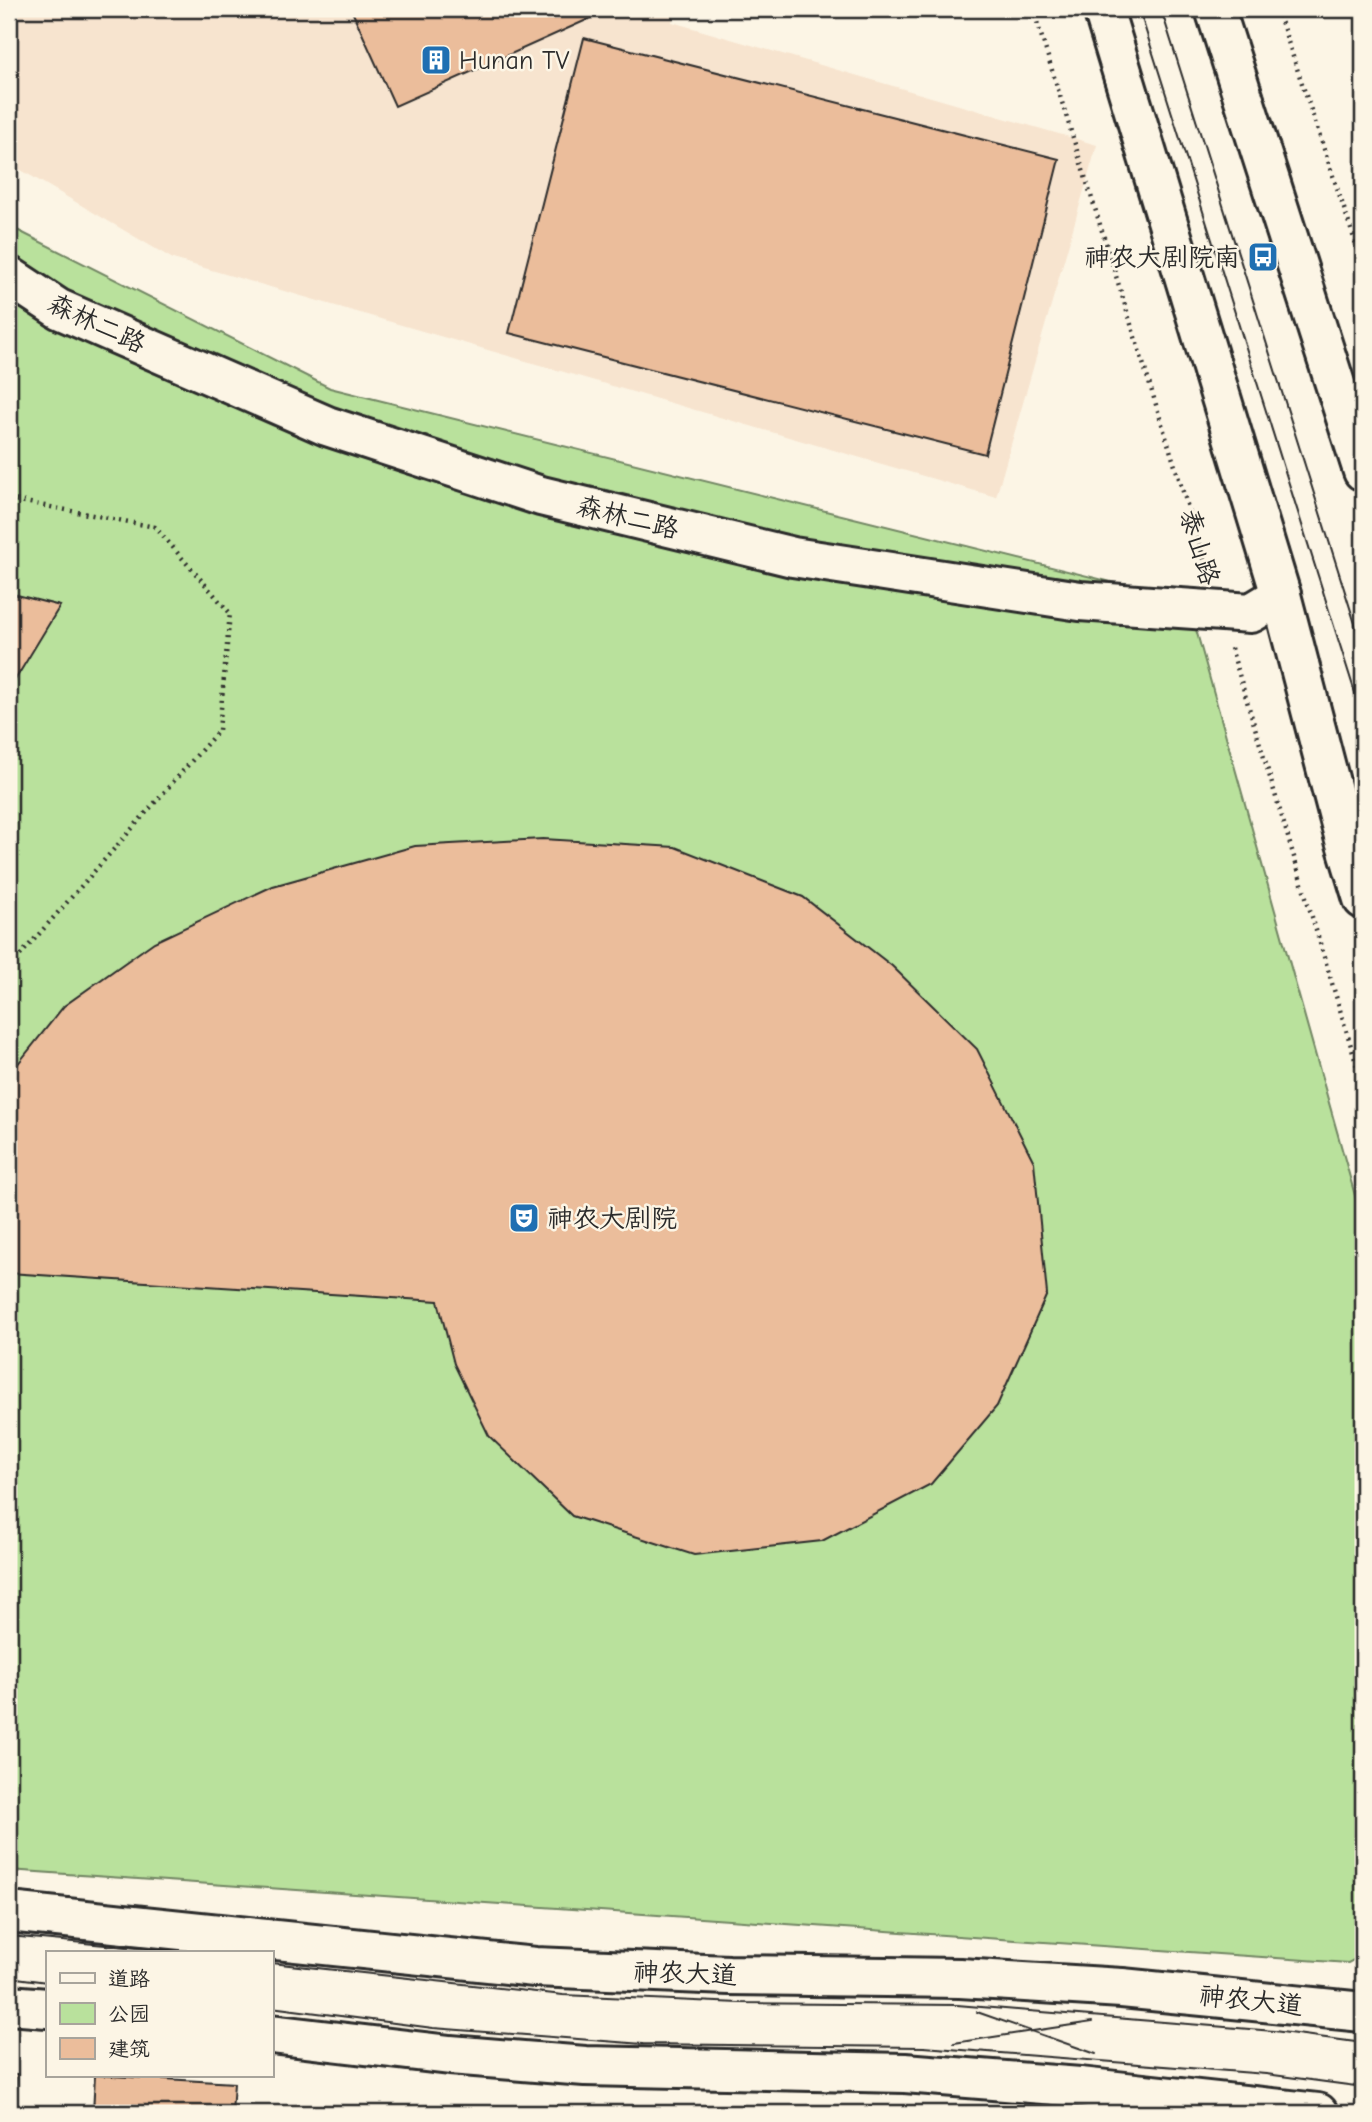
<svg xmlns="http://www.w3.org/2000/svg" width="1372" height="2122" viewBox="0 0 1372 2122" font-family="'Comic Neue','LXGW WenKai TC',sans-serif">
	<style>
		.built { fill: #f7e4cf }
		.green { fill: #b9e19c; stroke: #728664; stroke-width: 2 }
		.building { fill: #ebbd9b; stroke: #2b2b2b; stroke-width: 2 }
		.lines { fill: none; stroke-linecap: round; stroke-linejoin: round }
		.tertiary-casing { stroke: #2b2b2b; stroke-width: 44 }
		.secondary-casing { stroke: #2b2b2b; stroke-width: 44 }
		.primary-casing { stroke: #2b2b2b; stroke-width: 44 }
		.path { stroke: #2b2b2b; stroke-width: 4.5; stroke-dasharray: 2 5; stroke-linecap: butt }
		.tertiary { stroke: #fcf5e5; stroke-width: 38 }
		.secondary { stroke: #fcf5e5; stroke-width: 38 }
		.primary { stroke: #fcf5e5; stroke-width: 38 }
		.tram { stroke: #2b2b2b; stroke-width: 2 }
		.labels { text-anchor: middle; stroke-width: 5; stroke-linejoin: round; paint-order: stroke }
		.poi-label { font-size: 26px; fill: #2b2b2b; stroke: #fcf5e5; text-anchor: start }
		.street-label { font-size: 26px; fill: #2b2b2b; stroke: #fcf5e5 }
	</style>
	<rect width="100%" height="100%" fill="#fcf5e5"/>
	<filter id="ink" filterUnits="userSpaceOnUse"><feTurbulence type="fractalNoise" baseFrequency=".0143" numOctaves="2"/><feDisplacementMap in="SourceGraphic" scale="14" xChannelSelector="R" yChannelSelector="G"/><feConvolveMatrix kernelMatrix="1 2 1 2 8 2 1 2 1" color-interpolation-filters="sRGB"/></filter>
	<g filter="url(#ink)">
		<path class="built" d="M9 9H675L672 22 1097 145 996 497 173 259 9 163Z"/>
		<path class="green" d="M9 226 330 388 1188 601 1363 1224V1955L1348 1963 9 1870Z"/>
		<g class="building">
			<path d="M351 9H597L600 14 395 106Z"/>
			<path d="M584 38 1059 159 985 454 509 333Z"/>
			<path d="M9 593 60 606 9 690Z"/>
			<path d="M543 839 675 847 803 897 892 966 977 1049 1034 1162 1047 1294 997 1406 931 1484 822 1541 694 1555 572 1516 489 1436 454 1364 438 1301 9 1273V1075L64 1006 154 942 273 886 415 846Z"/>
			<path d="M9 2074H17L14 2113H9Z"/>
			<path d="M95 2075 234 2083 232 2113H93Z"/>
		</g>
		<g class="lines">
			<g class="tertiary-casing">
				<path id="tertiary" d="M9 276 59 309 327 426 541 496 793 557 1080 601 1251 613 1281 595"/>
			</g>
			<g class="secondary-casing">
				<g id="secondary">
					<path d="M1103 9 1281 595 1345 840 1363 899"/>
					<path d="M1215 9 1363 471"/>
				</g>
			</g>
			<g class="primary-casing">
				<g id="primary">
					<path d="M9 1912 535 1967 729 1975 960 1978 1122 1988 1363 2012"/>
					<path d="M9 2005 47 2008"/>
					<path d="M271 2034 450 2055 585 2066 905 2073 1080 2087 1318 2113"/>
				</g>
			</g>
			<g class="path">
				<path d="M1033 9 1208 572"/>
				<path d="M1277 9 1363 265"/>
				<path d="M9 499 155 527 230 613 219 730 9 968"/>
				<path d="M1231 648 1363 1086"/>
			</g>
			<use href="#tertiary" class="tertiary"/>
			<use href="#secondary" class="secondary"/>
			<use href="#primary" class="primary"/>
			<g class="tram">
				<path d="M1139 9 1363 718"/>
				<path d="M1161 9 1363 649"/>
				<path d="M9 1936 180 1952"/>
				<path d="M271 1963 563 1995 739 2003 957 2005 1274 2031 1363 2043"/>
				<path d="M9 1977 47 1982"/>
				<path d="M271 2007 433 2028 643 2044 924 2047 1266 2074 1363 2087"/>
				<path d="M977 2012 1096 2054"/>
				<path d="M954 2043 1092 2022"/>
			</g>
		</g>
	</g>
	<defs>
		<g id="building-square" transform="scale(1.575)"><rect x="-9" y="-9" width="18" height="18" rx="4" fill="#1f6fb2" stroke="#fcf5e5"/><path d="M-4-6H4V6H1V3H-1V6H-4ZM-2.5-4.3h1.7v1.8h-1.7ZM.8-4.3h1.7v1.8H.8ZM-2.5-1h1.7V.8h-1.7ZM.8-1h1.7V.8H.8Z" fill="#fff"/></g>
		<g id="bus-square" transform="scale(1.575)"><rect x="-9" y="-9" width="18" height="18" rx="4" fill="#1f6fb2" stroke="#fcf5e5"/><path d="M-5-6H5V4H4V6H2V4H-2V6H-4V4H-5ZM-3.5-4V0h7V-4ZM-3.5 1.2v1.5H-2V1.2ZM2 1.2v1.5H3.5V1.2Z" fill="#fff"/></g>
		<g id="theatre-square" transform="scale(1.575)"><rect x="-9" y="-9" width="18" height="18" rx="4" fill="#1f6fb2" stroke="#fcf5e5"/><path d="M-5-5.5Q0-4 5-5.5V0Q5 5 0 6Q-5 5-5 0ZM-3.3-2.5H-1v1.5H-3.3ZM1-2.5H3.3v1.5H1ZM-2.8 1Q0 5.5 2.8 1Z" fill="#fff"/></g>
	</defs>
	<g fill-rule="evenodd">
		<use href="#building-square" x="436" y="60"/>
		<use href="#bus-square" x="1263" y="257"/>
		<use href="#theatre-square" x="524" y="1218"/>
	</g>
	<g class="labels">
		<g class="poi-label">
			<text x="459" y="69">Hunan TV</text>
			<text x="1240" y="266" text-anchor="end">神农大剧院南</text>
			<text x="547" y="1227">神农大剧院</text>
		</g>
		<g class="street-label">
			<text transform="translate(97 323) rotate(25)" y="9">森林二路</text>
			<text transform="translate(628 517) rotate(14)" y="9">森林二路</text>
			<text transform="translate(1200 547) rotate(73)" y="9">泰山路</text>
			<text transform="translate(685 1973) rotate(2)" y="9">神农大道</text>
			<text transform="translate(1251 2000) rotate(6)" y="9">神农大道</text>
		</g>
	</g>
	<rect width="1372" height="2122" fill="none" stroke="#fcf5e5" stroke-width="35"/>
	<rect x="18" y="18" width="1337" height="2087" fill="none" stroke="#2b2b2b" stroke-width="2.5" filter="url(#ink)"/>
	<rect x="46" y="1951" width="228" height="126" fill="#fcf5e5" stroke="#a8a49b" stroke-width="2"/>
	<rect x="60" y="1973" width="35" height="10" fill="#fcf5e5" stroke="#a8a49b" stroke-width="2"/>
	<text x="108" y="1986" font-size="21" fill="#2b2b2b">道路</text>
	<rect x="60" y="2003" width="35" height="21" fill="#b9e19c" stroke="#a8a49b" stroke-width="2"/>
	<text x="108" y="2021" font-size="21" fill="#2b2b2b">公园</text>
	<rect x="60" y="2038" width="35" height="21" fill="#ebbd9b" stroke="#a8a49b" stroke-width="2"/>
	<text x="108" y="2056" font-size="21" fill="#2b2b2b">建筑</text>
</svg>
